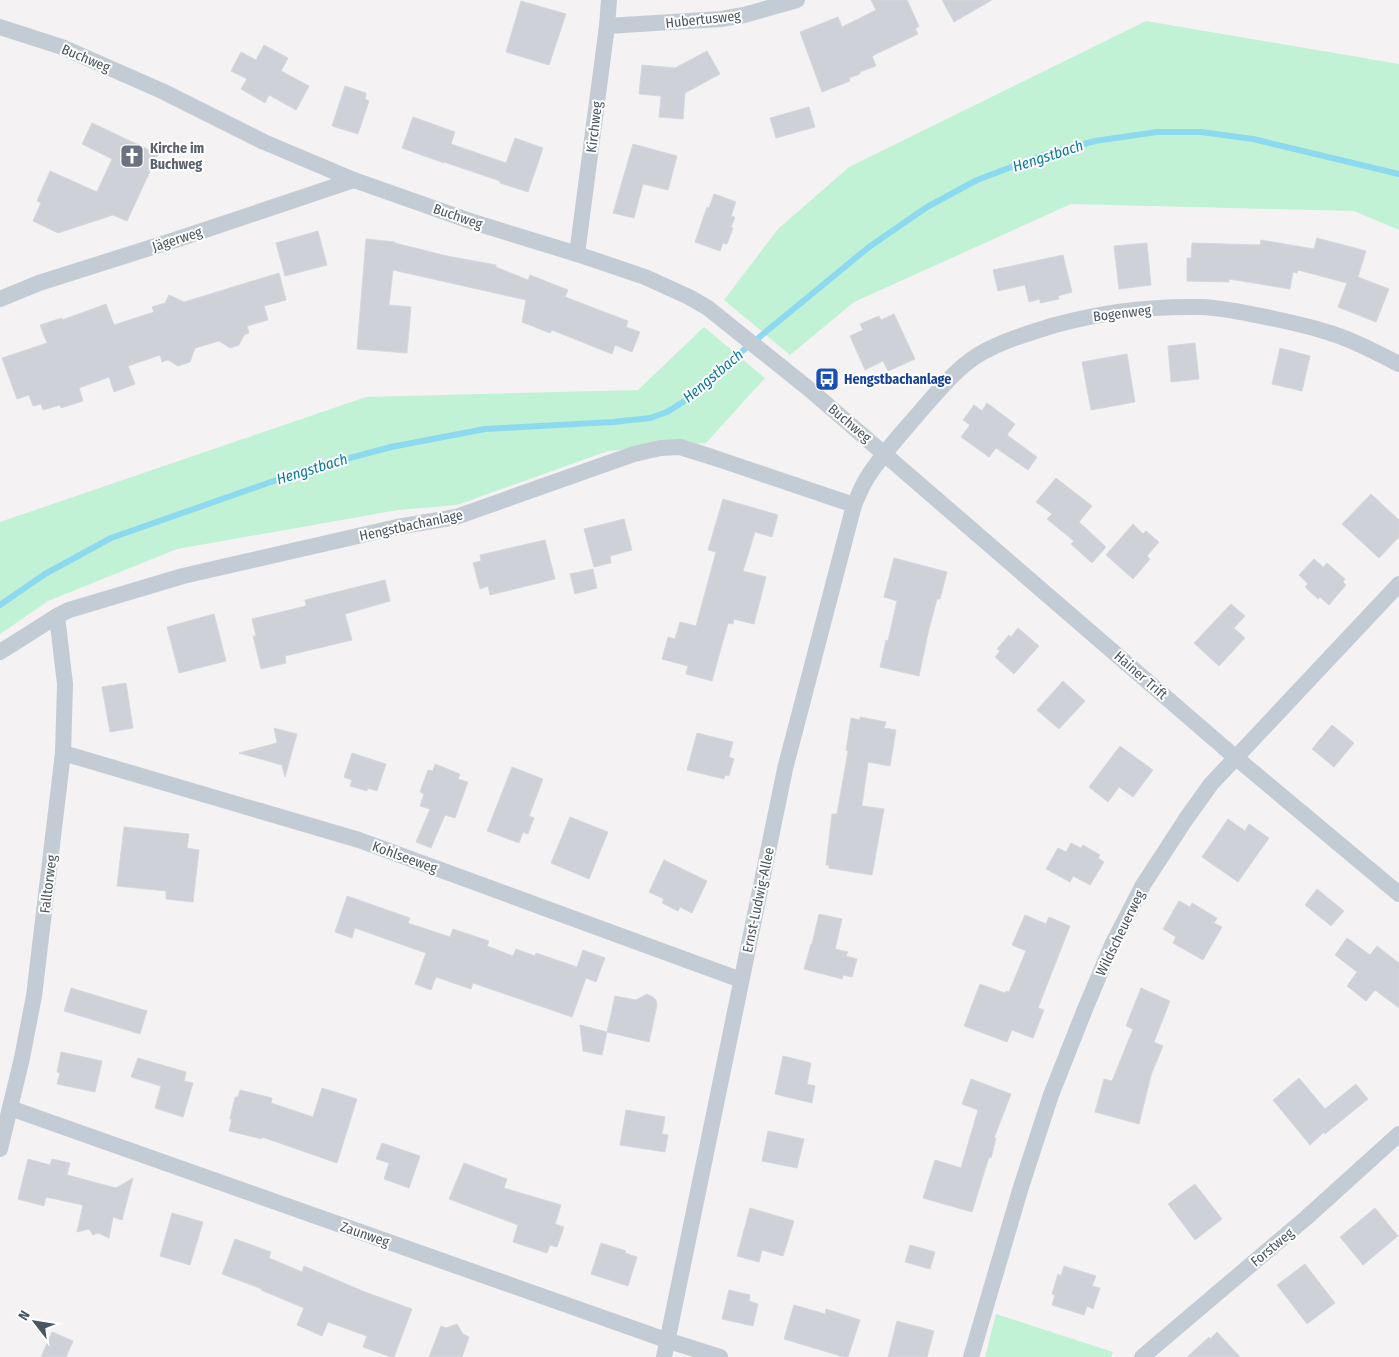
<svg xmlns="http://www.w3.org/2000/svg" width="1399" height="1357" viewBox="0 0 1399 1357" font-family="'Fira Sans Condensed',sans-serif">
	<style>
		.green { fill: #c1f2d5 }
		.lines { fill: none; stroke-linecap: round; stroke-linejoin: round }
		.stream { stroke: #8dd9ef; stroke-width: 6 }
		.building { fill: #ced1d7; stroke: #d6d8de }
		.street { stroke: #c3ccd4; stroke-width: 16 }
		.labels { text-anchor: middle; stroke-width: 4; stroke-linejoin: round; paint-order: stroke }
		.street-label { font-size: 14px; fill: #495561; stroke: #fff }
		.worship-label { font-size: 14px; font-weight: bold; fill: #5b616d; stroke: #fff; text-anchor: start }
		.transit-label { font-size: 14px; font-weight: bold; fill: #164399; stroke: #fff; text-anchor: start }
		.water-label { font-size: 15px; font-style: italic; fill: #097a9c; stroke: #fff }
	</style>
	<rect width="100%" height="100%" fill="#f4f2f2"/>
	<g class="green">
		<path d="M1146 21 1399 64V230L1354 211 1071 204 854 302 790 355 724 300 778 229 849 167Z"/>
		<path d="M704 327 765 378 706 443 608 451 457 505 398 510 177 549 48 601 0 634V522L366 397 638 390Z"/>
		<path d="M996 1314 1113 1352 1111 1357H985Z"/>
	</g>
	<g class="lines">
		<path class="stream" d="M0 605 45 574 111 538 305 470 391 447 485 429 613 422 650 418 667 412 694 395 740 353 869 247 927 207 977 180 1043 155 1095 141 1157 132H1201L1253 139 1399 174"/>
	</g>
	<g class="building">
		<path d="M871 0H907L919 26 915 29 918 34 872 56 876 66 860 72V74L849 78 850 81 822 92 800 32 838 17 842 27 876 10Z"/>
		<path d="M942 0H992L954 22Z"/>
		<path d="M521 1 566 14 549 65 506 52Z"/>
		<path d="M264 45 288 58 281 71 309 86 296 110 269 95 265 103 241 89 247 79 231 71 241 52 256 60Z"/>
		<path d="M707 51 720 74 685 93 683 119 659 117 661 96 639 94 642 65 675 68Z"/>
		<path d="M345 86 366 93 365 99 369 101 358 134 332 126Z"/>
		<path d="M809 107 815 127 776 138 770 118Z"/>
		<path d="M413 117 455 132 451 144 506 163 515 138 543 148 528 192 500 183V181L444 162V163L402 148Z"/>
		<path d="M92 123 158 154 127 221 113 215 58 233 33 221 41 203 37 201 50 171 97 192 112 159 82 144Z"/>
		<path d="M633 144 677 156 668 190 643 184 634 218 613 213Z"/>
		<path d="M714 194 736 202 731 216 735 217 731 227 733 228 727 244 723 243 720 251 695 242 707 207 709 208Z"/>
		<path d="M318 231 327 265 285 276 276 243Z"/>
		<path d="M1317 238 1366 251 1358 277 1389 289 1376 322 1338 307 1347 283 1298 270 1297 273 1293 272 1290 289 1229 279V282L1187 281V258H1191L1192 243 1260 245 1261 240 1314 249Z"/>
		<path d="M366 239 395 242V243L447 256 496 265V267L528 280 530 275 568 290 565 297 628 321 626 327 640 332 632 352 615 345 612 354 552 330 550 333 522 322 526 300 393 270 389 305 411 307 407 353 357 349Z"/>
		<path d="M1147 243 1151 285 1119 289 1114 246Z"/>
		<path d="M1063 255 1072 292 1058 296 1059 299 1040 303V299L1029 302 1025 285 998 291 993 270Z"/>
		<path d="M279 273 286 300 264 306 268 320 247 326 249 333 244 335 239 345 230 348 219 341 195 348 190 362 178 366 168 360 162 362 160 355 128 366 135 384 114 392 109 377 79 388 83 401 61 408 60 405 43 410 41 404 33 406 29 395 17 399 2 358 47 343 40 325 62 318V320L106 304 114 325 154 312 152 307 165 303 169 295 184 302Z"/>
		<path d="M894 314 915 359 888 371 883 361 865 370 850 336 863 330 860 324 879 316 881 320Z"/>
		<path d="M1195 343 1199 379 1171 382 1168 346Z"/>
		<path d="M1280 348 1310 356 1302 391 1272 384Z"/>
		<path d="M1127 354 1135 402 1091 410 1082 362Z"/>
		<path d="M987 403 1015 424 1007 435 1037 457 1028 470 996 448 989 457 961 437 970 425 963 420 974 405 982 411Z"/>
		<path d="M1056 478 1092 506 1079 522 1106 547 1092 563 1071 544 1074 541 1047 519 1052 514 1036 502Z"/>
		<path d="M1371 494 1399 520V537L1379 558 1342 524Z"/>
		<path d="M723 499 778 515 772 537 755 532 743 571 766 577 754 624 734 619 733 624 728 623 712 681 686 674 688 666 662 659 668 637 675 639 680 622 696 626 716 552 708 550Z"/>
		<path d="M624 519 632 550 610 556 611 563 594 567 584 529Z"/>
		<path d="M1133 524 1143 534 1146 531 1159 542 1147 556 1150 559 1133 579 1106 555Z"/>
		<path d="M545 540 555 579 490 595 488 586 480 589 473 563 481 561 480 555Z"/>
		<path d="M894 558 947 572 940 599H937L928 633 919 676 880 667 886 640 888 641 897 601 884 597Z"/>
		<path d="M1314 559 1323 567 1327 563 1345 579 1343 582 1346 585 1329 605 1320 597 1318 599 1305 587 1308 584 1299 575Z"/>
		<path d="M593 569 597 588 575 594 570 574Z"/>
		<path d="M385 580 390 601 345 614 352 640 285 656 286 663 261 669 253 636H256L252 619 306 606 305 600Z"/>
		<path d="M1231 604 1245 616 1234 628 1245 638 1219 666 1194 643Z"/>
		<path d="M214 614 226 661 179 673 167 627Z"/>
		<path d="M1018 628 1039 646 1014 674 995 657 1000 651 997 649 1009 635 1011 637Z"/>
		<path d="M1063 681 1085 701 1059 729 1037 710Z"/>
		<path d="M126 683 133 728 110 732 102 687Z"/>
		<path d="M860 717 886 722 884 728 896 730 890 766 868 762 862 806 884 809 872 875 829 868V865H826L832 814H837L848 751 846 750 851 718 860 720Z"/>
		<path d="M1332 725 1354 743 1334 767 1312 749Z"/>
		<path d="M274 728 297 734 285 777 282 765 239 753 277 743Z"/>
		<path d="M697 733 733 742 729 757 734 759 729 776 725 775 724 779 687 770Z"/>
		<path d="M1120 746 1153 770 1133 797 1119 787 1108 802 1089 787Z"/>
		<path d="M352 753 386 764 377 791 368 788 367 791 350 786 352 780 344 777Z"/>
		<path d="M435 764 460 774 458 779 468 782 455 818 445 815 431 848 416 842 430 809 420 806 424 794 420 792 428 770 433 771Z"/>
		<path d="M512 767 543 779 529 816 534 818 528 834 523 832 519 843 487 831Z"/>
		<path d="M570 817 608 832 589 879 551 863Z"/>
		<path d="M1228 819 1245 831 1249 824 1269 838 1238 882 1202 857Z"/>
		<path d="M124 827 189 834 187 848 199 850 193 902 166 899V891L117 886Z"/>
		<path d="M1071 843 1081 848 1083 845 1100 855 1098 858 1104 862 1090 885 1073 876 1070 882 1046 869 1058 848 1066 852Z"/>
		<path d="M664 860 707 881 692 913 680 907 678 911 662 903 664 899 649 892Z"/>
		<path d="M1317 889 1344 911 1331 926 1305 905Z"/>
		<path d="M347 896 410 918 408 923 450 937 453 929 489 941 487 946 513 956 516 949 535 956 536 953 577 967 583 950 605 958 596 982 586 978 572 1017 473 983 471 989 436 977 431 990 415 984 426 953 355 928 352 938 335 932Z"/>
		<path d="M1179 901 1190 907 1192 903 1217 918 1214 923 1222 927 1203 960 1173 943 1176 937 1163 929Z"/>
		<path d="M819 914 842 919 835 949 848 952 846 956 857 959 852 977 843 975 842 979 804 969 811 944H812Z"/>
		<path d="M1025 915 1046 924 1049 917 1070 926 1038 1008 1044 1010 1033 1038 1012 1030 1007 1042 964 1026 980 984 1005 993 1006 991 1009 992 1026 951 1012 945Z"/>
		<path d="M1347 938 1370 955 1377 946 1399 963V1008L1375 990 1366 1001 1347 986 1357 972 1335 955Z"/>
		<path d="M71 988 147 1011 140 1034 64 1011Z"/>
		<path d="M1141 988 1170 1001 1154 1042 1163 1046 1151 1075 1139 1124 1095 1112 1104 1079 1112 1081 1133 1029 1126 1026Z"/>
		<path d="M647 994 653 997 656 1000 657 1005 649 1042 607 1032 615 996 636 1000Z"/>
		<path d="M580 1025 607 1032 602 1055 583 1051Z"/>
		<path d="M61 1052 102 1061 95 1092 57 1084 60 1073 57 1072Z"/>
		<path d="M783 1056 811 1063 807 1084 815 1086 812 1103 775 1094Z"/>
		<path d="M138 1058 186 1072 184 1081 193 1083 183 1117 155 1108 161 1086 131 1077Z"/>
		<path d="M1299 1078 1325 1109 1356 1084 1368 1099 1325 1134 1324 1132 1310 1145 1273 1100Z"/>
		<path d="M971 1079 1011 1094 994 1138H996L991 1158 989 1157 972 1212 923 1198 935 1160 961 1168 978 1110 962 1104Z"/>
		<path d="M322 1088 357 1099 337 1163 262 1137V1139L229 1131 232 1119H230L235 1097H238L240 1090 272 1098 271 1103 313 1117Z"/>
		<path d="M626 1110 665 1117 662 1134 668 1135 665 1152 620 1145Z"/>
		<path d="M768 1131 804 1139 797 1168 762 1161Z"/>
		<path d="M382 1143 420 1156 409 1188 384 1179 389 1163 376 1159Z"/>
		<path d="M28 1159 50 1165 52 1159 70 1163 67 1175 116 1188 133 1178 122 1220 113 1217 109 1238 98 1233 93 1235 89 1229 77 1232 83 1205 46 1197 44 1206 18 1199Z"/>
		<path d="M464 1163 507 1179 504 1188 561 1205 555 1224 564 1227 557 1247 550 1245 547 1253 513 1242 518 1225 449 1199Z"/>
		<path d="M1195 1184 1222 1219 1195 1240 1168 1204Z"/>
		<path d="M750 1208 794 1221 783 1256 762 1250 759 1262 737 1256Z"/>
		<path d="M1375 1208 1398 1236 1363 1265 1340 1237Z"/>
		<path d="M172 1213 203 1222 190 1265 160 1256Z"/>
		<path d="M235 1239 271 1252 269 1258 302 1272 304 1266 365 1292 412 1309 394 1357H391L363 1347 367 1336 328 1322 322 1336 297 1325 304 1308 261 1290 262 1289 222 1274Z"/>
		<path d="M601 1243 626 1251 625 1253 637 1257 628 1286 591 1274Z"/>
		<path d="M910 1245 935 1252 930 1269 905 1262Z"/>
		<path d="M1305 1264 1335 1303 1307 1324 1277 1285Z"/>
		<path d="M1064 1266 1096 1276 1092 1286 1100 1288 1093 1309 1087 1306 1084 1315 1052 1305 1055 1295 1052 1294 1058 1274 1061 1276Z"/>
		<path d="M729 1290 750 1295 749 1301 758 1304 753 1326 722 1319Z"/>
		<path d="M794 1305 825 1314 826 1309 860 1320 848 1357H844L784 1339Z"/>
		<path d="M897 1321 934 1331 927 1357H888Z"/>
		<path d="M457 1324 463 1334 469 1337 462 1357H429L441 1326 446 1328Z"/>
		<path d="M52 1332 73 1341 66 1357H41Z"/>
		<path d="M1217 1332 1240 1357H1187L1209 1337 1210 1339Z"/>
	</g>
	<g class="lines">
		<g class="street">
			<path d="M607 26 721 19 744 15 797 0"/>
			<path d="M0 27 62 47 162 91 264 142 354 180 473 222 577 254 645 277 689 297 708 308 809 389 1235 757 1399 894"/>
			<path d="M577 254 607 26 609 0"/>
			<path d="M0 299 39 283 181 238 354 180"/>
			<path d="M0 652 57 616 69 610 183 576 397 527 456 517 634 454 661 448 680 447 712 457 854 505"/>
			<path d="M63 753 359 840 741 980"/>
			<path d="M10 1108 666 1340 720 1357"/>
			<path d="M0 1149 22 1058 34 996 63 753 65 684 57 616"/>
			<path d="M664 1357 785 769 854 505C858 496 862 486 867 478 883 452 905 430 924 407 941 388 956 369 978 355 1002 341 1029 333 1055 325 1102 312 1153 306 1201 307 1226 308 1251 314 1275 319 1294 323 1312 327 1330 333 1354 340 1377 353 1399 364"/>
			<path d="M971 1357 1021 1187 1051 1095 1085 1009 1112 945 1143 885 1186 819 1211 784 1399 584"/>
			<path d="M1142 1357 1306 1218 1399 1134"/>
		</g>
	</g>
	<defs>
		<g id="church-square" transform="scale(1.25)"><rect x="-9" y="-9" width="18" height="18" rx="4" fill="#6b7280" stroke="#fff"/><path d="M-1.2-6h2.4v3.5h3.3v2.4h-3.3V6h-2.4V-.1h-3.3v-2.4h3.3Z" fill="#fff"/></g>
		<g id="bus-square" transform="scale(1.25)"><rect x="-9" y="-9" width="18" height="18" rx="4" fill="#1a4fb4" stroke="#fff"/><path d="M-5-6H5V4H4V6H2V4H-2V6H-4V4H-5ZM-3.5-4V0h7V-4ZM-3.5 1.2v1.5H-2V1.2ZM2 1.2v1.5H3.5V1.2Z" fill="#fff"/></g>
	</defs>
	<g fill-rule="evenodd">
		<use href="#church-square" x="132" y="156"/>
		<use href="#bus-square" x="827" y="379"/>
	</g>
	<g class="labels">
		<g class="street-label">
			<text transform="translate(703 19) rotate(-6)" y="5">Hubertusweg</text>
			<text transform="translate(86 58) rotate(23)" y="5">Buchweg</text>
			<text transform="translate(594 127) rotate(-83)" y="5">Kirchweg</text>
			<text transform="translate(458 216) rotate(19)" y="5">Buchweg</text>
			<text transform="translate(177 239) rotate(-18)" y="5">Jägerweg</text>
			<text transform="translate(1122 313) rotate(-7)" y="5">Bogenweg</text>
			<text transform="translate(850 423) rotate(40)" y="5">Buchweg</text>
			<text transform="translate(411 525) rotate(-12)" y="5">Hengstbachanlage</text>
			<text transform="translate(1141 675) rotate(41)" y="5">Hainer Trift</text>
			<text transform="translate(405 857) rotate(20)" y="5">Kohlseeweg</text>
			<text transform="translate(48 884) rotate(-83)" y="5">Falltorweg</text>
			<text transform="translate(758 900) rotate(-78)" y="5">Ernst-Ludwig-Allee</text>
			<text transform="translate(1120 933) rotate(-64)" y="5">Wildscheuerweg</text>
			<text transform="translate(365 1234) rotate(19)" y="5">Zaunweg</text>
			<text transform="translate(1272 1247) rotate(-40)" y="5">Forstweg</text>
		</g>
		<g class="worship-label">
			<text x="150" y="153">Kirche im<tspan x="150" dy="16">Buchweg</tspan></text>
		</g>
		<g class="transit-label">
			<text x="844" y="384">Hengstbachanlage</text>
		</g>
		<g class="water-label">
			<text transform="translate(1048 156) rotate(-18)" y="5">Hengstbach</text>
			<text transform="translate(713 376) rotate(-40)" y="5">Hengstbach</text>
			<text transform="translate(312 469) rotate(-17)" y="5">Hengstbach</text>
		</g>
	</g>
	<g transform="translate(35 1322) rotate(301)" stroke="#ffffff" stroke-width="4" paint-order="stroke">
	<path d="M0-4L9 19L0 12L-9 19Z" fill="#495561"/>
	<text y="-8" font-size="14" font-weight="bold" text-anchor="middle" fill="#495561">N</text>
	</g>
</svg>
